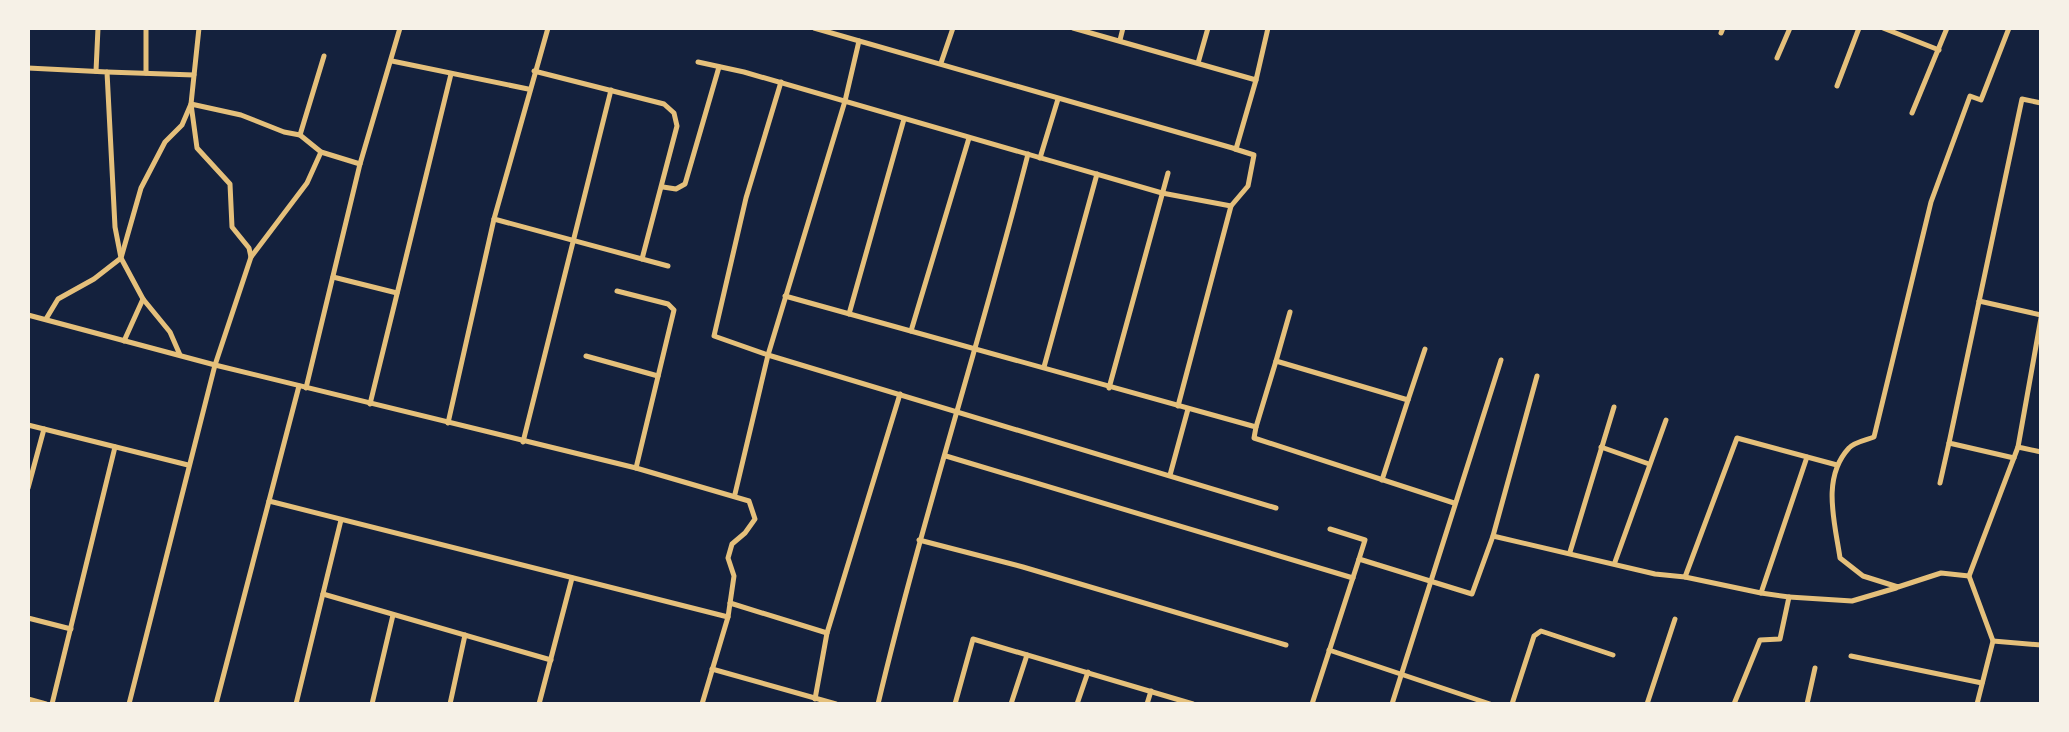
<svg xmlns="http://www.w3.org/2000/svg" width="2069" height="732" viewBox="0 0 2069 732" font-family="Manrope,sans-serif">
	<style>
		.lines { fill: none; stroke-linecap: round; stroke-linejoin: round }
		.minor { stroke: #e5c07b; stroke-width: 5 }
	</style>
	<rect width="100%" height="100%" fill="#14213d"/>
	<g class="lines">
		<g class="minor">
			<path d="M146 28V73"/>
			<path d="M814 28 1236 149 1256 80"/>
			<path d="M1073 28 1256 80 1268 28"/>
			<path d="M1883 28 1939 50"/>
			<path d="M1721 33 1723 28"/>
			<path d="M1120 40 1123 28"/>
			<path d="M1777 58 1790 28"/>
			<path d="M392 61 528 89"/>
			<path d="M698 62 744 72 1162 193 1231 206 1178 406"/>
			<path d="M941 63 953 28"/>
			<path d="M1198 63 1208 28"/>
			<path d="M28 68 107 72 115 227 121 258 94 279 58 299 46 319"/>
			<path d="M96 71 98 28"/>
			<path d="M534 71 664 104 674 113 677 126 642 259"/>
			<path d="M107 72 194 75"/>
			<path d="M781 82 746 198 714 336 768 355 1276 508"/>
			<path d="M1837 86 1859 28"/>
			<path d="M1912 113 1947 28"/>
			<path d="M300 135 324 56"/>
			<path d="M1040 158 1058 99"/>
			<path d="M663 187 676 189 685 184 719 67"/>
			<path d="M1231 206 1248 186 1254 155 1235 149"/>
			<path d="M494 219 668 266"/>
			<path d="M251 257 307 183 321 152"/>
			<path d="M333 277 397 293"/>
			<path d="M617 291 668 304 674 310 636 468"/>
			<path d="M785 296 1256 427 1254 438 1454 503"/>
			<path d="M1979 301 2041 315"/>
			<path d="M849 314 904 119"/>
			<path d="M28 315 215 365 636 468 749 501 755 519 745 533 732 544 728 558 734 576 728 617 702 704"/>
			<path d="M2041 318 2018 447 2041 452"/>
			<path d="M911 331 969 138"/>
			<path d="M124 341 143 299"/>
			<path d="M180 355 170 332 143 299 121 258 141 188 165 142 182 125 191 104 199 28"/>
			<path d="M586 356 658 376"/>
			<path d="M1276 361 1290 312"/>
			<path d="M1044 367 1097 174"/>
			<path d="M306 388 360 164 400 28"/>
			<path d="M1109 388 1168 173"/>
			<path d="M370 404 451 74"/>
			<path d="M448 423 494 219 548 28"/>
			<path d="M28 425 188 465"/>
			<path d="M1256 427 1276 361 1408 400 1425 349"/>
			<path d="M523 442 611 90"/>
			<path d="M1601 447 1649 464"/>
			<path d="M946 456 1353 578"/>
			<path d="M2014 458 1949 443 2022 99 2041 103"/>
			<path d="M1170 475 1188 409"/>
			<path d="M1382 480 1408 400"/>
			<path d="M1940 483 1949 443"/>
			<path d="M28 488 44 429"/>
			<path d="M735 494 768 355 845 101 859 41"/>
			<path d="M269 501 728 617"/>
			<path d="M1330 529 1365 540 1359 559"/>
			<path d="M1493 536 1655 574 1685 577 1761 593 1807 457"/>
			<path d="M919 540 1023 567 1286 645"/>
			<path d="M1570 552 1614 407"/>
			<path d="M1615 562 1666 420"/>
			<path d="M1969 576 1941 573 1898 587 1863 576 1840 558C1835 523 1821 478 1849 448 1854 442 1866 440 1874 437L1931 202 1970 96 1981 100 2009 28"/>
			<path d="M1685 577 1737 438 1837 465"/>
			<path d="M323 594 551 660"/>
			<path d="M1789 597 1852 601 1896 588"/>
			<path d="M730 603 827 633"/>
			<path d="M28 618 71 629"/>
			<path d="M1993 641 2041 645"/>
			<path d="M1329 650 1490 704"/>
			<path d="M1851 656 1982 683"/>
			<path d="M712 669 836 704"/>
			<path d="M28 699 46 704"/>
			<path d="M815 699 827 633 900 394"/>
			<path d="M52 704 115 447"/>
			<path d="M129 704 215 365 251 257 249 248 232 227 230 184 197 148 191 104 241 115 284 132 300 135 321 152 360 164"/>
			<path d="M216 704 299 386"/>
			<path d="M296 704 341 520"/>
			<path d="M372 704 393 615"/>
			<path d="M450 704 465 635"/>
			<path d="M539 704 572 578"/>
			<path d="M878 704C922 519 981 339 1028 154"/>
			<path d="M955 704 973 639 1193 704"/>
			<path d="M1011 704 1027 655"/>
			<path d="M1077 704 1088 672"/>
			<path d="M1147 704 1151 691"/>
			<path d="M1312 704 1359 559 1472 594 1493 536 1537 376"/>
			<path d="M1392 704 1501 360"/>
			<path d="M1512 704 1534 636 1541 631 1613 655"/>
			<path d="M1647 704 1675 619"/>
			<path d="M1734 704 1760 640 1780 639 1789 597 1761 593"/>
			<path d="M1807 704 1815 668"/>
			<path d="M1977 704 1993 641 1969 576 2018 447"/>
		</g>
	</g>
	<rect width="2069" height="732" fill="none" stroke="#f6f1e7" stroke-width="60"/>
</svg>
